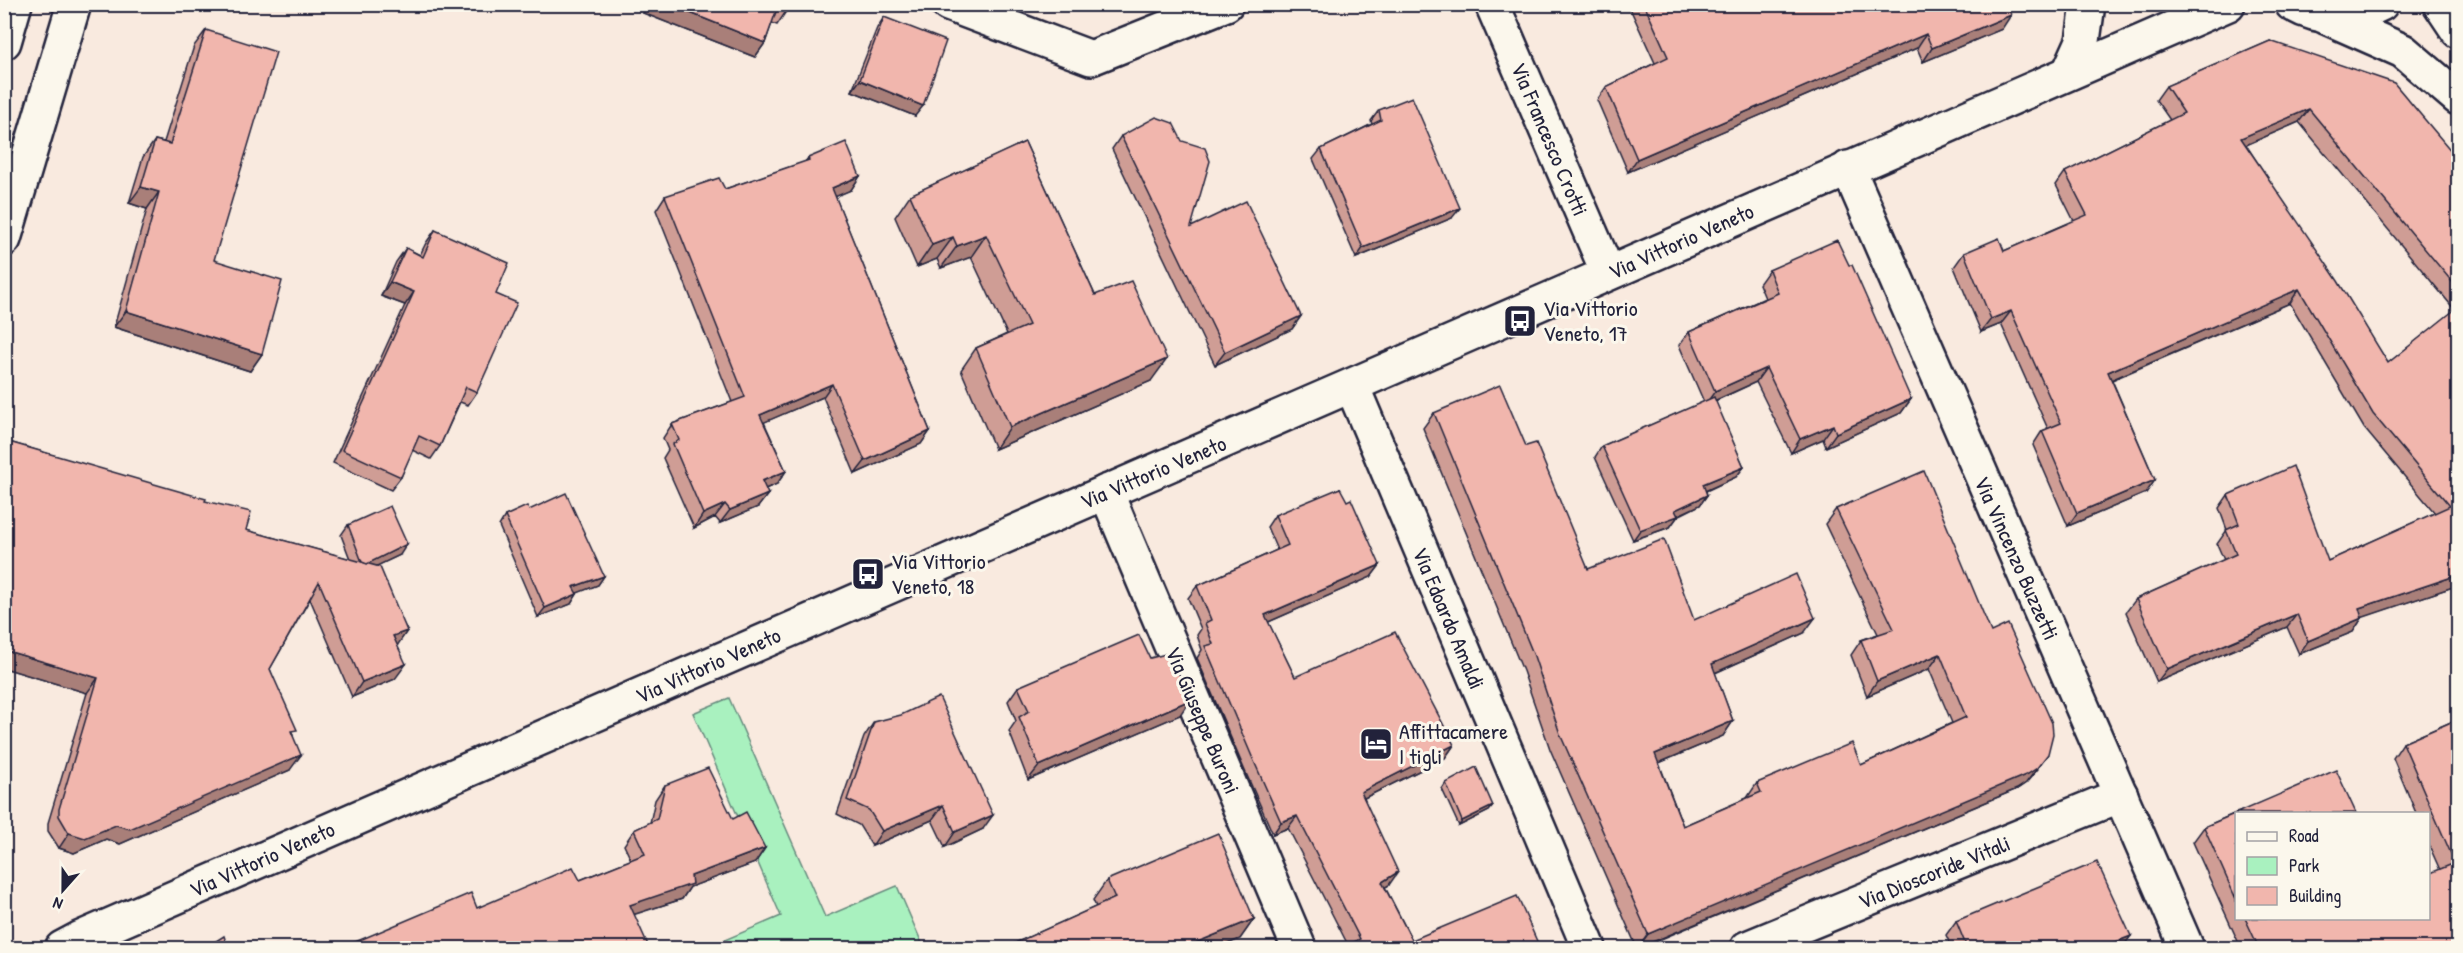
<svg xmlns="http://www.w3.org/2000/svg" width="2463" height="953" viewBox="0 0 2463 953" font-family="'Patrick Hand',sans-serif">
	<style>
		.green { fill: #a9f1bf; stroke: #668a7d; stroke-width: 1.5 }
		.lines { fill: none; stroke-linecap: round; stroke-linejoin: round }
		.minor-casing { stroke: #22223b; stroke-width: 38 }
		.major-casing { stroke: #22223b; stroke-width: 38 }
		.minor { stroke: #fbf7ec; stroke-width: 33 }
		.major { stroke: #fbf7ec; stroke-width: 33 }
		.wall { fill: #cf9d95; stroke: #22223b; stroke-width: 1.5; fill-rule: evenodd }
		.shaded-wall { fill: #a97f79; stroke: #22223b; stroke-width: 1.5 }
		.building { fill: #f1b6ad; stroke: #22223b; stroke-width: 1.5 }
		.labels { text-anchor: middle; stroke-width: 6; stroke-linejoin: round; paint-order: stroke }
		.street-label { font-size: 22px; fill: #22223b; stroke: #fbf7ec }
		.poi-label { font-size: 22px; fill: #22223b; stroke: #fbf7ec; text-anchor: start }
	</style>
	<rect width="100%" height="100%" fill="#f9eadf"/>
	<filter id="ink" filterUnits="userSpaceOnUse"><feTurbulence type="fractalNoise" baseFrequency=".0167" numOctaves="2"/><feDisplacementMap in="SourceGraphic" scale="12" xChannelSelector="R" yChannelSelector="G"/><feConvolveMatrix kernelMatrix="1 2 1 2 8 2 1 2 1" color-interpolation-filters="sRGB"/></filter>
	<g filter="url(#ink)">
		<path class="green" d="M729 698 825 917 897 886 924 948H706L781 916 693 713Z"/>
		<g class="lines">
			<g class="minor-casing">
				<g id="minor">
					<path d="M948 4 1091 58 1226 4"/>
					<path d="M1492 4 1608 273"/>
					<path d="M1848 168 2187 948"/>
					<path d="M1352 386 1589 948"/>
					<path d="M1106 492 1299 948"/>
					<path d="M1747 948 2121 795"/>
				</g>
			</g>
			<g class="major-casing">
				<g id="major">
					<path d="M2292 4C2322 21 2351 20 2381 4"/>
					<path d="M2440 4 2458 31"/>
					<path d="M2326 17 2403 51 2458 98"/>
					<path d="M4 42 15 4"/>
					<path d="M2069 72 2083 41 2088 4"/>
					<path d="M4 239 74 4"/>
					<path d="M62 948 79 939 2228 4"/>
				</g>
			</g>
			<use href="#minor" class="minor"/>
			<use href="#major" class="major"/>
		</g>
		<g class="wall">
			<path d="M646 4H789L787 10 777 25 772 23 765 43 755 57 643 13Z"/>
			<path d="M1628 4H2007L2002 29 1923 62 1917 48 1628 172 1597 100 1606 87 1655 63Z"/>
			<path d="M884 17 915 116 852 91 877 28Z"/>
			<path d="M206 30 214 260 262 354 250 371 114 327 147 209 129 203 143 157 155 140 164 142 194 46Z"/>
			<path d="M2270 41 2458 159V590L2456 586 2362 617V618L2353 632 2299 654 2287 627 2157 682 2126 612 2136 599 2224 560 2217 544 2227 530 2219 508 2228 495 2328 561 2435 513 2364 428 2290 303 2112 380 2155 480 2146 493 2068 526 2033 445 2042 431 2048 429 2001 324 1981 332 1954 267 1964 253 2004 251 2074 221 2056 185 2065 172 2170 120 2156 100 2166 86ZM2299 122 2455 310 2388 363 2246 145Z"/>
			<path d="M1379 110 1452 218 1356 258 1313 159 1321 149 1372 124 1371 121Z"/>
			<path d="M1121 136 1191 227 1301 316 1292 329 1215 365 1112 149Z"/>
			<path d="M1025 142 1095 295 1151 381 995 449 961 370 976 348 1007 334 971 257 941 268 937 259 917 267 895 217 910 195Z"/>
			<path d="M808 158 860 176 851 190 835 196 930 431 921 444 855 474 823 397 764 422 786 471 777 484 765 489 768 494 758 507 720 523 715 517 694 528 663 458 668 450 663 438 672 424 732 402 656 210 665 196 725 189 805 162Z"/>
			<path d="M435 230 496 294 477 392 468 405 460 402 440 446 431 459 412 450 401 477 391 490 333 463 405 305 381 296 396 262 406 248 420 255 426 243Z"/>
			<path d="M1769 270 1911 399 1901 413 1826 447 1823 439 1791 453 1756 382 1715 401 1744 467 1736 477 1706 491 1707 495 1700 505 1678 516 1670 527 1633 540 1595 457 1602 446 1704 402 1679 345 1689 332 1765 298 1759 284Z"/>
			<path d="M1434 413 1526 446 1588 569 1694 620 1804 633 1715 673 1733 721 1723 736 1659 763 1683 826 1747 798 1757 783 1861 765 1952 723 1929 669 1867 696 1851 655 1861 640 1878 634 1825 524 1836 509 2038 769 2026 783 2017 789 1640 948H1637L1550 749 1523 671 1423 428Z"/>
			<path d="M9 442 205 501 246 530 350 559 341 535 348 525 400 555 376 566 407 631 397 645 395 679 352 697 310 599 270 669 293 735 290 770 120 844 106 839 74 853 59 848 48 831V823L87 693 4 668V448Z"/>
			<path d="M529 510 604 576 598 585 576 593 577 594 571 604 538 617 499 526 505 516Z"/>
			<path d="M1275 515 1380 565 1371 577 1268 622 1295 677 1454 745 1445 758 1364 798 1389 885 1385 887 1412 940 1540 948H1345L1348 945 1288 828 1273 834 1245 771 1197 658 1202 650 1197 635 1201 629 1188 598 1197 586 1277 550 1267 527Z"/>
			<path d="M1150 658 1180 715 1028 780 1009 731 1016 721 1008 701 1018 687Z"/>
			<path d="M2458 719V948H2241L2193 842 2204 827 2236 813V918H2428L2440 870 2428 843V813H2416L2393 758 2403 743Z"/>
			<path d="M874 722 983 829 945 847 932 820 872 846 859 825 837 814 864 737Z"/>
			<path d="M1446 783 1493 806 1489 811 1459 826 1442 789Z"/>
			<path d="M665 785 733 819 765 848 755 863 690 887 682 899 634 914 477 908 580 880 631 860 624 845 634 830 650 823 655 800Z"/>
			<path d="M1107 880 1254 919 1240 939 1217 948H1012L1015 943 1096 907 1093 900Z"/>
			<path d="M1956 921 2122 948H1952L1946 935Z"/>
		</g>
		<g class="shaded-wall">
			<path d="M649 4H668L765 43 755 57 643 13Z"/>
			<path d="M2011 15 2002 29 1923 62 1932 48Z"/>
			<path d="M1926 34 1917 48 1628 172 1637 159Z"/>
			<path d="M860 80 923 106 915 116 852 91Z"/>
			<path d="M2309 109 2299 122 2232 151 2241 138Z"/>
			<path d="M860 176 851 190 823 202 832 188Z"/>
			<path d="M141 187 159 192 147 209 129 203Z"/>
			<path d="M1460 208 1452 218 1356 258 1363 248Z"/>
			<path d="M986 235 971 257 941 268 957 246Z"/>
			<path d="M953 237 937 259 917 267 932 245Z"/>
			<path d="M390 282 414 292 405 305 381 296Z"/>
			<path d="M2299 289 2290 303 2099 385 2108 372Z"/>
			<path d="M126 311 262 354 250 371 114 327Z"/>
			<path d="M2011 311 2001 324 1981 332 1991 319Z"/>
			<path d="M1301 316 1292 329 1215 365 1225 352Z"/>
			<path d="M1167 359 1151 381 995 449 1010 427Z"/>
			<path d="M1766 368 1756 382 1705 405 1715 391Z"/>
			<path d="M832 384 823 397 751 428 760 415Z"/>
			<path d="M1911 399 1901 413 1826 447 1836 433Z"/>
			<path d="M1833 425 1823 439 1791 453 1800 439Z"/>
			<path d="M930 431 921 444 855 474 865 461Z"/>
			<path d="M1744 467 1736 477 1696 495 1703 484Z"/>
			<path d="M786 471 777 484 753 494 762 481Z"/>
			<path d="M2155 480 2146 493 2068 526 2077 513Z"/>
			<path d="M768 494 758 507 720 523 730 510Z"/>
			<path d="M1707 495 1700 505 1672 518 1678 516 1670 527 1633 540 1640 530 1675 510Z"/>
			<path d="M725 504 715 517 694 528 703 514Z"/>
			<path d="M407 544 400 555 356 576 364 565Z"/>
			<path d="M1380 565 1371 577 1257 627 1265 615Z"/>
			<path d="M2458 575V582L2456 586 2349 622 2359 608Z"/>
			<path d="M604 576 598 585 567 597 573 587Z"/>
			<path d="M577 594 571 604 538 617 545 608Z"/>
			<path d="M2297 614 2287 627 2157 682 2167 669Z"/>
			<path d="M1815 618 1804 633 1701 679 1712 664Z"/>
			<path d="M2362 618 2353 632 2299 654 2308 641Z"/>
			<path d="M407 631 397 646 393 636Z"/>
			<path d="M4 650 98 678 87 693 4 668Z"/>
			<path d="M1940 654 1929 669 1867 696 1877 681Z"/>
			<path d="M406 664 395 679 352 697 362 682Z"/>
			<path d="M1190 700 1180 715 1028 780 1039 766Z"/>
			<path d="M1733 721 1723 736 1644 769 1655 754Z"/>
			<path d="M1454 745 1445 758 1352 804 1361 792Z"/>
			<path d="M2048 754 2026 783 2017 789 1638 948 1648 934Z"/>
			<path d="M301 755 290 770 120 844 106 839 74 853 59 848 69 833 116 825Z"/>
			<path d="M943 805 932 820 872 846 882 831Z"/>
			<path d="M1493 806 1489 811 1459 826 1462 821Z"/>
			<path d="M993 815 983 829 945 847 955 832Z"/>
			<path d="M1297 816 1288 828 1273 834 1281 822Z"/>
			<path d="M765 848 755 863 690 887 682 899 620 919 630 905 691 876Z"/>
			<path d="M1398 872 1389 885 1374 894 1382 882Z"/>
			<path d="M1254 919 1240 939 1217 948H1183Z"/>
			<path d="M2131 936 2122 948H2109L2113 943Z"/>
		</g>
		<g class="building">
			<path d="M668 4H789L787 10 778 6 765 43Z"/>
			<path d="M1644 4H2007L2011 15 1932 48 1926 34 1637 159 1606 87 1668 57Z"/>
			<path d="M884 17 946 41 923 106 860 80Z"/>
			<path d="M206 30 276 52 214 260 282 281 262 354 126 311 159 192 141 187 155 140 170 144Z"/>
			<path d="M2270 41 2394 83 2458 159V289L2309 109 2241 138 2338 281 2388 363 2458 307V575L2359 608 2362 618 2308 641 2297 614 2167 669 2136 599 2236 554 2226 530 2239 524 2228 495 2293 466 2328 561 2450 506 2373 414 2299 289 2108 372 2155 480 2077 513 2042 431 2061 423 2011 311 1991 319 1964 253 1999 238 2004 251 2087 215 2065 172 2184 113 2166 86Z"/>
			<path d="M1412 97 1460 208 1363 248 1321 149 1381 120 1379 110Z"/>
			<path d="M1156 117 1173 123 1182 141 1205 148 1210 161 1191 227 1246 201 1301 316 1225 352 1121 136Z"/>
			<path d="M846 142 860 176 832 188 930 431 865 461 832 384 760 415 786 471 762 481 768 494 730 510 725 504 703 514 673 444 679 440 672 424 745 397 665 196 719 178 725 189 809 160 808 158Z"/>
			<path d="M1025 142 1095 295 1131 281 1167 359 1010 427 976 348 1029 325 986 235 957 246 953 237 932 245 910 195Z"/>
			<path d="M435 230 509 263 496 294 517 303 477 392 466 387 440 446 419 436 401 477 342 450 414 292 390 282 406 248 423 257Z"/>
			<path d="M1837 240 1849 265H1852L1911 399 1836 433 1833 425 1800 439 1766 368 1715 391 1689 332 1778 293 1769 270Z"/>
			<path d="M1500 385 1526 446 1536 443 1588 569 1664 539 1694 620 1796 574 1815 618 1712 664 1733 721 1655 754 1683 826 1761 792 1757 783 1852 743 1861 765 1966 717 1940 654 1877 681 1861 640 1894 629 1836 509 1924 471 1991 632 2008 624 2052 723 2053 734 2048 754 2037 768 2028 774 1648 934 1560 734 1534 656 1434 413Z"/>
			<path d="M1714 397 1744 467 1703 484 1707 495 1675 510 1678 516 1640 530 1602 446Z"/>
			<path d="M9 442 206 499 205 501 251 512 246 530 380 567 407 631 393 636 406 664 362 682 319 582 270 669 297 730 291 731 301 755 130 829 116 825 85 838 69 833 59 816V809L98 678 4 650V456Z"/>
			<path d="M1340 488 1347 501 1351 499 1380 565 1265 615 1295 677 1395 632 1454 745 1361 792 1398 872 1382 882 1412 940 1517 896 1540 948H1350L1348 945 1360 939 1297 816 1281 822 1253 759 1205 646 1213 644 1205 623 1211 620 1197 586 1288 545 1275 515Z"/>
			<path d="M566 493 604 576 573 587 577 594 545 608 505 516 527 506 529 510Z"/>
			<path d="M390 506 407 544 367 564 362 562 348 525Z"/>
			<path d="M1139 635 1150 658 1170 653 1190 700 1039 766 1019 717 1029 711 1018 687Z"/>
			<path d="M939 697 993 815 955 832 943 805 882 831 869 810 847 800 874 722 901 715Z"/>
			<path d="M2458 719V948H2252L2258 946 2245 918H2428V874L2455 863 2403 743Z"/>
			<path d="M1476 767 1493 806 1462 821 1446 783Z"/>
			<path d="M708 768 733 819 746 812 765 848 691 876 692 884 630 905 648 945 639 948H341L471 893 477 908 573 867 580 880 645 854 634 830 657 819 665 785Z"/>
			<path d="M2336 770 2356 813H2236V899L2204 827Z"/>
			<path d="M1218 833 1254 919 1183 948H1018L1015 943 1115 898 1107 880Z"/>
			<path d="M2097 862 2131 936 2113 943 2115 948H1967L1956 921Z"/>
			<path d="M224 936 228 948H205Z"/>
		</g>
	</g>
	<defs>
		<g id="bus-square" transform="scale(1.725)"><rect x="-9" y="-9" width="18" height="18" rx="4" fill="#22223b" stroke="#fbf7ec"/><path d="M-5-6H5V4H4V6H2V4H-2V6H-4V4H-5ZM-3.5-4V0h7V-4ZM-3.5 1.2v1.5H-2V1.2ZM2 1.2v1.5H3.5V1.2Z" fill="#fff"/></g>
		<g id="hotel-square" transform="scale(1.725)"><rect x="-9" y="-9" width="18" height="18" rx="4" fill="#22223b" stroke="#fbf7ec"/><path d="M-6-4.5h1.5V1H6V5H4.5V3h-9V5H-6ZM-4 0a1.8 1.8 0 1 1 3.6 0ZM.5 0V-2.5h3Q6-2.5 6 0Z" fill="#fff"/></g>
	</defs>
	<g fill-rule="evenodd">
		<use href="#bus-square" x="1520" y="321"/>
		<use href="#bus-square" x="868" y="574"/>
		<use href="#hotel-square" x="1376" y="744"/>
	</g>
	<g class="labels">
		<g class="street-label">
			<text transform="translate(1550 139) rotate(67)" y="8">Via Francesco Crotti</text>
			<text transform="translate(1681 241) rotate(-24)" y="8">Via Vittorio Veneto</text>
			<text transform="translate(1153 472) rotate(-23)" y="8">Via Vittorio Veneto</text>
			<text transform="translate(2017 558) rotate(66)" y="8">Via Vincenzo Buzzetti</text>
			<text transform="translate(1449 618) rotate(67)" y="8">Via Edoardo Amaldi</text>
			<text transform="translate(708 665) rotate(-24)" y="8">Via Vittorio Veneto</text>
			<text transform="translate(1203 720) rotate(67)" y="8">Via Giuseppe Buroni</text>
			<text transform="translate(262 859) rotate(-24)" y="8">Via Vittorio Veneto</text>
			<text transform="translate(1934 872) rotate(-22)" y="8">Via Dioscoride Vitali</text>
		</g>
		<g class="poi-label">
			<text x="1543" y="316">Via Vittorio<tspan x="1543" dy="25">Veneto, 17</tspan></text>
			<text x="891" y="569">Via Vittorio<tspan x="891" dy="25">Veneto, 18</tspan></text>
			<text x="1399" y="739">Affittacamere<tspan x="1399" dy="25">I tigli</tspan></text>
		</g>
	</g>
	<rect width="2463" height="953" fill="none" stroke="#fbf7ec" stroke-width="24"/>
	<rect x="12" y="12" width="2439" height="929" fill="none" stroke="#22223b" stroke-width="2" filter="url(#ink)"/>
	<rect x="2235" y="812" width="195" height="108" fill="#fbf7ec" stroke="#a4a2a5" stroke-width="1.5"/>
	<rect x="2247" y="832" width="30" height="9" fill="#fbf7ec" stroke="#a4a2a5" stroke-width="1.5"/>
	<text x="2289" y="842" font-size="18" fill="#22223b">Road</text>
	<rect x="2247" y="857" width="30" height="18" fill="#a9f1bf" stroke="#a4a2a5" stroke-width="1.5"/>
	<text x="2289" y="872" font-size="18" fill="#22223b">Park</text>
	<rect x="2247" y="887" width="30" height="18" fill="#f1b6ad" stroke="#a4a2a5" stroke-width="1.5"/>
	<text x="2289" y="902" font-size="18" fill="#22223b">Building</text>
	<g transform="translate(63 890) rotate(201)" stroke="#fbf7ec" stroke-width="4.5" paint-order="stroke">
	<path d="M0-4.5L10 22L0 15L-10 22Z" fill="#22223b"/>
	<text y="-9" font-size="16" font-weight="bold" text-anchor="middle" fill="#22223b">N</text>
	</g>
</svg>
